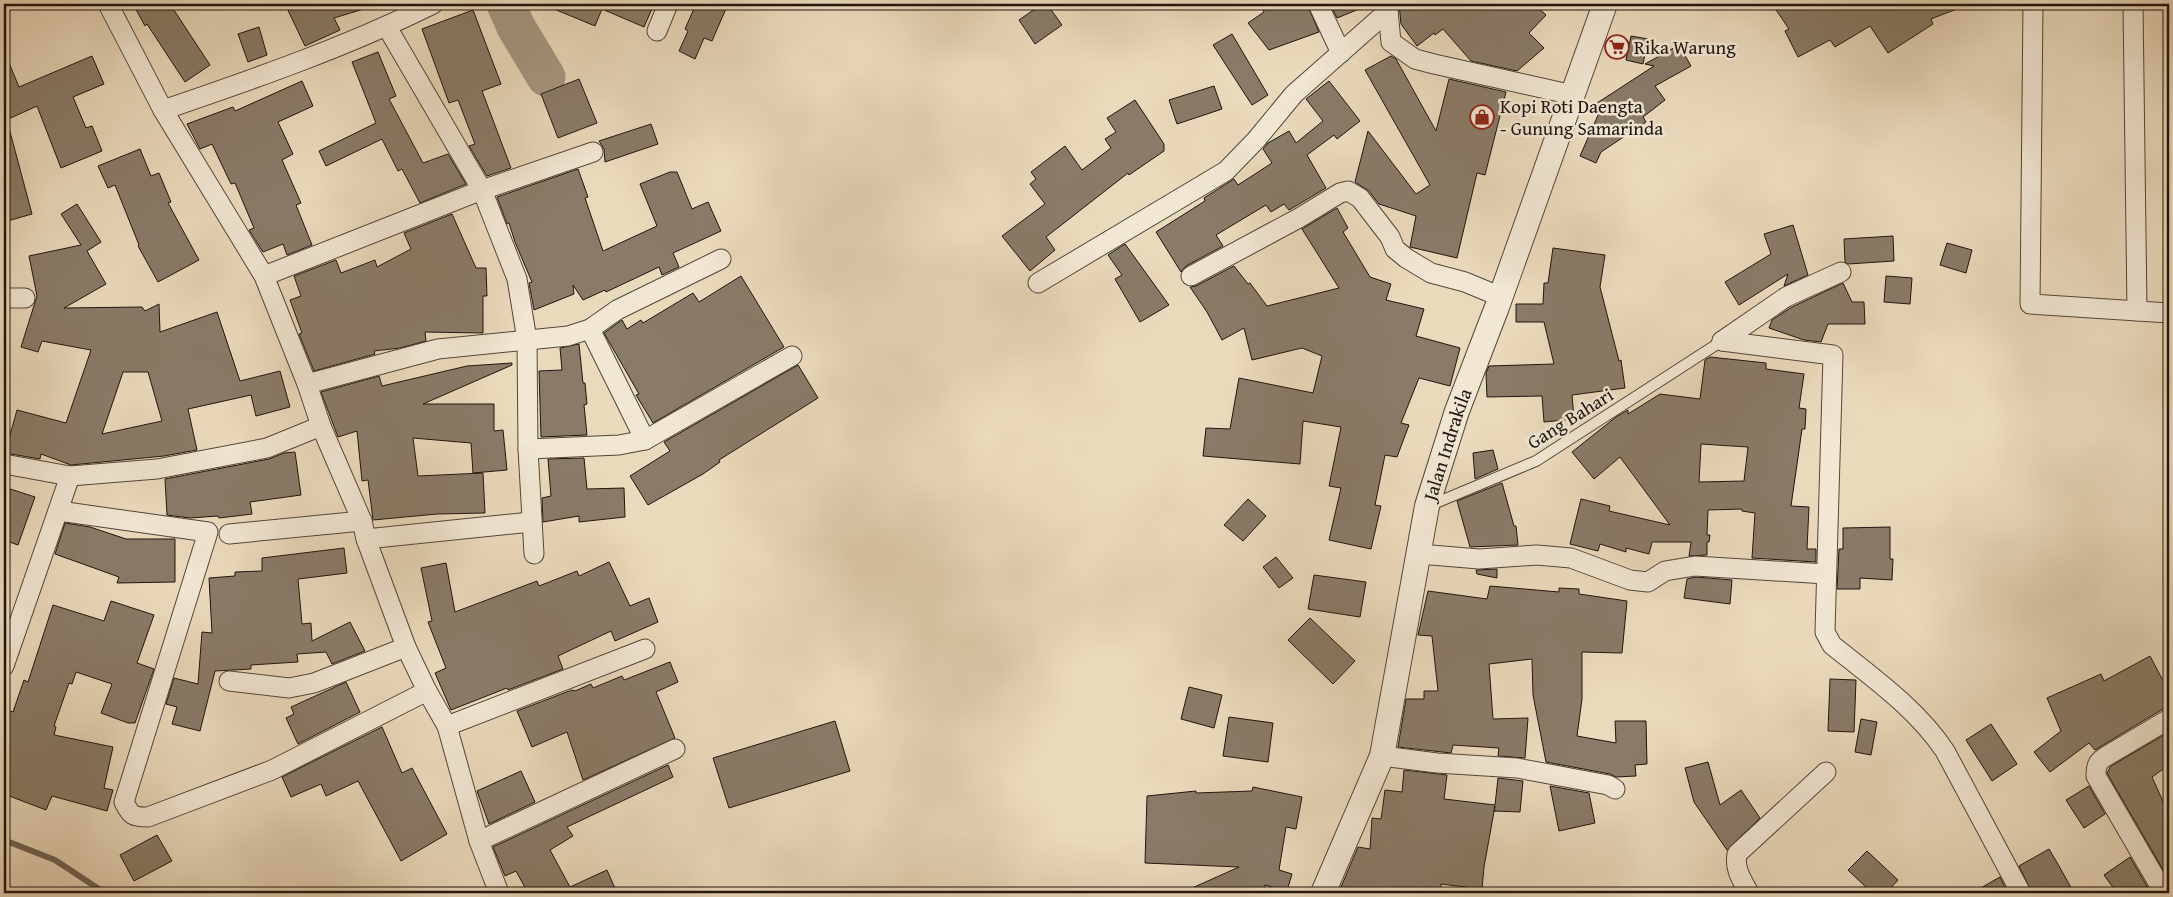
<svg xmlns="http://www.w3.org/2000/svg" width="2173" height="897" viewBox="0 0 2173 897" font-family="'Gentium Book Plus',serif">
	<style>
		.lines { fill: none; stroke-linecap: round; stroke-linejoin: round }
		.stream { stroke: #6f6353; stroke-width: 6 }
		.river { stroke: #a59781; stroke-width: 39 }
		.building { fill: #897b68; stroke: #1f150e; fill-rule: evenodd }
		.service-casing { stroke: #52463a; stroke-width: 12 }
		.minor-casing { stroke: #52463a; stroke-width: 21 }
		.tertiary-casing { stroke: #52463a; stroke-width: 26 }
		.service { stroke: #f1e7d3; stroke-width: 10 }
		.minor { stroke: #f1e7d3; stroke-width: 19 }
		.tertiary { stroke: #f1e7d3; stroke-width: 24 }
		.labels { text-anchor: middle; stroke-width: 5; stroke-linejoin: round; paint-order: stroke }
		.poi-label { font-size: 19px; fill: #1f150e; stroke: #f1e7d3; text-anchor: start }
		.street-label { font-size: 19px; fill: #1f150e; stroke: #f1e7d3 }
	</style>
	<rect width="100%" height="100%" fill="#eadabc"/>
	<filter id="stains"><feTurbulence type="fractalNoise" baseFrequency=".004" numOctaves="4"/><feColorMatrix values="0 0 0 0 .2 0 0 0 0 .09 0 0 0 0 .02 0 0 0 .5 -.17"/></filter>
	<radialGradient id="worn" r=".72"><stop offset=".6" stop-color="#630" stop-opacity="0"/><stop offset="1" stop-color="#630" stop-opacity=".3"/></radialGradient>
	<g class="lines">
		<path class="stream" d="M4 840 55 860 105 893"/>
		<path class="river" d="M506 4 516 27 546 77"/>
	</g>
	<g class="building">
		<path d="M133 4H170L210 65 185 82 147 24 145 26Z"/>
		<path d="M285 4H366L367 8 334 18 340 30 305 46Z"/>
		<path d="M542 4H654L644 27 602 9 595 26Z"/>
		<path d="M696 4H728L712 41 704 38 695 59 679 51 688 31 685 29Z"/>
		<path d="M1042 4H1047L1062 25 1035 44 1019 20Z"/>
		<path d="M1261 4H1307L1319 32 1269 50 1248 23 1264 12Z"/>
		<path d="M1330 4H1369V5L1337 18Z"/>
		<path d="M1399 4H1534L1546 15 1529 33 1544 48 1517 71 1471 61 1443 29 1435 35 1434 33 1417 46 1401 24Z"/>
		<path d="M1772 4H1967V5L1931 19 1933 24 1888 53 1870 26 1835 47 1830 40 1798 57 1785 31 1789 29Z"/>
		<path d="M473 10 501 84 482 91 511 168 487 176 469 146 475 144 458 100 449 103 422 29Z"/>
		<path d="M259 27 267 55 248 62 238 34Z"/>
		<path d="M1232 34 1268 95 1252 105 1213 45Z"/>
		<path d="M1631 36 1648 39 1643 64 1626 60Z"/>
		<path d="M1679 45 1691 66 1655 86 1665 100 1643 117 1646 122 1601 152 1596 163 1580 156 1599 113 1594 105 1654 66 1645 64Z"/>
		<path d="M4 51 19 87 92 56 104 84 73 97 86 128 92 126 102 151 61 168 37 106 4 121Z"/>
		<path d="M378 52 396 96 389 99 423 163 448 154 466 184 420 203 402 169 398 171 382 139 326 166 319 151 376 123 352 62Z"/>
		<path d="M1391 56 1396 59 1436 131 1449 79 1506 92 1485 175 1477 173 1457 258 1410 247 1416 216 1379 204 1369 191 1355 182 1368 131 1416 194 1430 185 1365 70Z"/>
		<path d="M579 79 597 123 558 138 541 94Z"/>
		<path d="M302 81 313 106 278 122 293 154 282 160 301 203 296 205 312 245 287 255 283 244 263 252 249 230 254 228 235 183 231 184 212 144 200 149 187 124 233 107 235 111Z"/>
		<path d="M1329 81 1360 121 1337 139 1334 135 1307 155 1326 188 1289 210 1284 204 1271 212 1266 205 1216 235 1223 246 1186 266 1181 272 1156 232 1205 201 1204 198 1234 179 1238 185 1272 163 1263 149 1268 143 1289 131 1296 143 1323 121 1306 99Z"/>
		<path d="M1214 86 1222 109 1177 124 1169 100Z"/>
		<path d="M1135 100 1164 144V151L1129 175 1128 173 1046 237 1055 250 1030 271 1002 236 1045 204 1030 184 1036 179 1031 172 1065 146 1082 170 1111 148 1105 139 1116 132 1107 118Z"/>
		<path d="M651 124 658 144 605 162 604 149 599 141Z"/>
		<path d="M9 128 32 214 4 222V129Z"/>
		<path d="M140 149 151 176 159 173 171 202 168 203 199 260 158 282 138 246 139 245 115 185 108 188 98 166Z"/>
		<path d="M578 169 588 197 585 198 603 251 657 226 640 184 670 172H677L692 209 708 202 721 231 673 253 679 267 662 275 659 267 606 292 605 290 583 300 573 285 574 294 534 310 529 283 532 282 515 242 509 223 507 224 497 197Z"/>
		<path d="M77 204 101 242 87 251 106 284 64 308 142 307 145 311 159 304 160 332 217 312 240 381 280 371 290 407 256 416 251 395 188 409 197 450 164 456 71 465 41 454 40 459 5 453 17 410 66 423 91 350 42 341 38 352 21 347 37 296 29 256 81 245 61 214ZM123 372H148L162 421 102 434Z"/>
		<path d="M1337 208 1348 228 1343 232 1370 277 1391 284 1386 300 1424 309 1416 336 1460 348 1450 386 1419 378 1401 423 1409 425 1397 457 1385 455 1375 505 1381 506 1371 549 1329 540 1341 488 1329 486 1341 427 1303 421 1300 464 1203 456 1206 428 1230 429 1239 378 1313 393 1322 356 1302 348 1252 360 1244 328 1222 340 1207 312 1190 287 1196 286 1234 266 1248 284 1250 283 1267 306 1339 288 1302 229Z"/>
		<path d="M452 214 476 268H486L487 296H483V333L425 332 426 341 400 348 374 351 375 354 314 371 299 334 302 333 290 300 301 296 294 276 336 260 341 273 375 260 377 267 411 249 404 233Z"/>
		<path d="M1793 225 1808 275 1784 286 1788 274 1739 305 1725 282 1771 254 1764 234Z"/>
		<path d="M1893 236 1894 261 1848 264 1845 262 1844 239Z"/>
		<path d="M1947 243 1972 250 1966 273 1940 265Z"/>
		<path d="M1125 244 1169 305 1140 322 1115 279 1122 275 1108 255Z"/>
		<path d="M1553 248 1605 255 1600 287 1619 361 1621 360 1625 388 1572 395 1574 419 1544 422 1542 396 1487 397 1486 373 1489 366 1554 364 1544 322H1516V304H1543L1544 283H1548Z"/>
		<path d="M741 276 784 347 653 423 636 395 639 394 604 333 622 320 627 329 641 320 643 323 693 293 699 302Z"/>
		<path d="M1886 276 1912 278 1910 304 1884 302Z"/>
		<path d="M1843 283 1852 302H1864L1865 324H1828L1821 342 1804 340 1769 328 1772 320 1792 307Z"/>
		<path d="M579 344 583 383H585L587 404 584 405 587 435 541 437 539 371 562 370 560 348Z"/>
		<path d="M1710 357 1766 363V369L1804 374 1799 408 1806 409 1805 429H1802L1791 506 1809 507 1807 549H1816V562L1752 558 1755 513 1742 511V509L1708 510 1707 535H1710L1709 542H1707V555L1689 556 1691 542H1652L1649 554 1626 548V552L1600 544 1598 551 1570 544 1581 499 1610 506 1609 511 1670 525 1620 457 1594 479 1572 452 1616 417 1628 410V414L1660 394 1700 399 1705 360ZM1701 444 1748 447 1744 481 1699 482Z"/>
		<path d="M512 363V365L423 404H494V431L503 430 507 470 473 473 471 443 413 438 418 476 483 473 485 513 437 514 373 520 368 480 362 481 357 431 338 437 321 392 379 376 382 386 467 366Z"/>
		<path d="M798 365 818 398 719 460 720 462 703 474 648 505 630 476 670 451 664 442Z"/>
		<path d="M1493 450 1498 469 1475 479 1473 453Z"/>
		<path d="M295 452 301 495 250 502 252 514 219 518 218 516 190 518 167 515 165 479 269 459 284 453Z"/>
		<path d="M584 458 587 489 624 488 625 517 579 522V516L543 522 542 498 551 496 548 459Z"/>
		<path d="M1502 483 1514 526H1516L1518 545 1470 547 1457 501Z"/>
		<path d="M4 487 35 497 18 545 4 540Z"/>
		<path d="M1248 499 1266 516 1243 541 1224 525Z"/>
		<path d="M65 523 90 527 126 539H175V582L117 583 119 577 55 554Z"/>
		<path d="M1890 527V559H1893L1892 580 1860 578V589H1837L1839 549H1843V528Z"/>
		<path d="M344 548 347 573 298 579 302 624 311 623 312 641 350 622 365 651 332 664 326 652 297 654 298 662 251 665V669L215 671 200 731 172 724 177 707 166 704 174 678 198 684 202 632 212 633 209 578 235 576V572L262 571V558Z"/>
		<path d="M1276 557 1293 578 1279 588 1263 567Z"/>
		<path d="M609 562 630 606 649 598 658 622 615 641 611 631 558 656 563 669 508 690 507 688 451 710 435 673 446 668 428 622 432 621 421 568 446 563 455 612 537 581 539 586 577 571 579 576Z"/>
		<path d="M1497 569V578L1477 574 1476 570Z"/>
		<path d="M1314 575 1366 582 1360 617 1308 609Z"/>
		<path d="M1696 577 1732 580 1730 604 1684 598 1687 579Z"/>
		<path d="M1490 586 1559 592V588L1579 589V594L1627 601 1622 653 1582 652V699L1577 736 1616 743 1615 721H1646L1647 764 1635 765 1636 776 1616 777 1610 774 1546 762 1533 695 1532 659 1489 664 1493 719 1528 718 1525 758 1498 756 1499 748 1453 745 1451 753 1398 747 1406 699H1424V691H1438L1432 636 1418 635 1428 591 1487 599Z"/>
		<path d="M111 601 154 615 137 663 154 669 135 723H128L101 713 112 684 76 672 72 684 69 683 54 726 56 727 54 735 113 747 104 788 113 790 107 811 52 796 46 810 4 794V709L13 712 24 680 28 682 53 605 104 621Z"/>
		<path d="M1310 618 1355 661 1333 684 1288 640Z"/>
		<path d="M2150 656 2169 692V708L2163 709 2095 750 2089 743 2050 772 2034 752 2061 731 2047 698 2101 674 2104 681Z"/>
		<path d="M670 662 678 682 656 692 675 738 583 780 567 732 532 747 517 711 572 690 575 691 591 684 593 688 622 676 624 680Z"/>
		<path d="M1830 679 1856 680 1854 732 1828 731Z"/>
		<path d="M346 682 360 712 298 744 286 718 294 714 291 707Z"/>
		<path d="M1189 687 1222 695 1214 728 1181 719Z"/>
		<path d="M1229 717 1273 723 1268 762 1223 756Z"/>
		<path d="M1861 719 1877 722 1871 755 1855 752Z"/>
		<path d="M835 721 850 771 729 808 713 758Z"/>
		<path d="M1991 724 2017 764 1992 781 1966 740Z"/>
		<path d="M382 727 402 773 412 768 447 834 401 861 358 781 326 796 321 784 291 797 282 777Z"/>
		<path d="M2169 732V765L2152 777 2169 815V880L2107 773 2111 766Z"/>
		<path d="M1708 762 1720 805 1741 790 1760 818 1727 850 1694 802 1685 768Z"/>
		<path d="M668 765 673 777 567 827 573 836 550 850 570 887 607 870 617 893H528L516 871 505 876 493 847Z"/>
		<path d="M1404 770 1447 775 1444 799 1495 805 1498 778 1523 781 1520 812 1494 811 1495 806 1484 867 1482 889 1441 884V893H1362L1341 887 1358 847 1370 849 1372 818 1381 819 1385 790 1402 792Z"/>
		<path d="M521 771 535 802 489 824 477 791Z"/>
		<path d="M1550 786 1589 793 1595 823 1559 831Z"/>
		<path d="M2089 786 2105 814 2084 828 2066 800Z"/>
		<path d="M1253 787 1302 797 1296 829 1286 827 1279 870 1292 874 1287 891 1265 885 1262 893H1181L1239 867 1145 863 1147 796 1196 791V793L1252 791Z"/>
		<path d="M157 835 172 861 134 881 120 855Z"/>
		<path d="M2049 849 2059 866 2074 893H2032L2019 866Z"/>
		<path d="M1867 851 1898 880 1886 893H1872L1848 870Z"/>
		<path d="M2130 857 2151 893H2117L2104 875Z"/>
		<path d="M2000 877 2008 893H1972Z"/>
	</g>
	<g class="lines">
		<g class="service-casing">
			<path id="service" d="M1431 505 1536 461 1722 341"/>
		</g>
		<g class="minor-casing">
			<g id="minor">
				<path d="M108 4 163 110 264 276 307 384 321 426 362 521 366 539 406 647 427 691 447 726 479 841 499 893"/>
				<path d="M1318 4 1341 53"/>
				<path d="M2033 4 2030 304 2169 313"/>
				<path d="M2133 4 2137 311"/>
				<path d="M1388 11 1391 42 1415 59 1434 64 1573 95"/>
				<path d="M387 27 482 190 517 279 527 340 528 449 534 554"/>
				<path d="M657 31 668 4"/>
				<path d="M163 110C254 79 346 47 433 4"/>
				<path d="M264 276 482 190 593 152"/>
				<path d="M1191 276 1299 218 1340 193 1348 191 1360 198 1390 237 1395 249 1406 258 1431 273 1465 282 1501 297"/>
				<path d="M1038 283 1226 171 1256 140 1294 94 1388 11V4"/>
				<path d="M4 298H25"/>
				<path d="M590 329 645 440"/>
				<path d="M1722 341 1833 355 1825 632 1832 645C1872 677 1916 708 1945 751L2021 893"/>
				<path d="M1722 341 1786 297 1841 272"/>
				<path d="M307 384 438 349 568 336 590 329 617 310 721 259"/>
				<path d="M528 449 619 445 645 440 792 356"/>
				<path d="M4 464 70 476 157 469 267 448 321 426"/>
				<path d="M59 511 208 532 124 802C131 816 133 817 148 817L272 770 427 691"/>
				<path d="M229 534 362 521"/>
				<path d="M366 539 531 522"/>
				<path d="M1419 554 1479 559 1537 555 1571 558 1630 580 1648 582 1665 571 1695 566 1826 574"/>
				<path d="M4 666 70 476"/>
				<path d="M229 681 289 688 314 683 406 647"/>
				<path d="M447 726 645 649"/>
				<path d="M1382 756 1437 763 1517 768 1608 785 1615 789"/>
				<path d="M479 841 675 749"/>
				<path d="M1749 893C1742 880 1734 869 1737 854L1826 772"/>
				<path d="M2164 893 2096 776C2096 767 2097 762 2105 757L2169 719"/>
			</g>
		</g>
		<g class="tertiary-casing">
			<g id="tertiary">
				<path id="s1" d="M1323 893 1382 756 1427 506 1457 411 1497 307 1605 4"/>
			</g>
		</g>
		<use href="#service" class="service"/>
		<use href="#minor" class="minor"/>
		<use href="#tertiary" class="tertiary"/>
	</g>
	<defs>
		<g id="supermarket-ring" transform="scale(1.25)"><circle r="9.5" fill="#f1e7d3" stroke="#8f2418" stroke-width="1.5"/><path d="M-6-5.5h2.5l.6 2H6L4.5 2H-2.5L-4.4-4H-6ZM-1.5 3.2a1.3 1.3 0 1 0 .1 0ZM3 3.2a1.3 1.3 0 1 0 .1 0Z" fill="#8f2418"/></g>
		<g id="shop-ring" transform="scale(1.25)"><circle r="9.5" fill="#f1e7d3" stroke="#8f2418" stroke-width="1.5"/><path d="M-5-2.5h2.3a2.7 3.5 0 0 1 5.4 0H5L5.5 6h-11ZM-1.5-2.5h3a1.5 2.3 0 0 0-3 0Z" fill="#8f2418"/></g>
	</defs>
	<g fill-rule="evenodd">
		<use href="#supermarket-ring" x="1617" y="47"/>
		<use href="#shop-ring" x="1482" y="117"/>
	</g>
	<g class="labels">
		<g class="poi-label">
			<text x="1634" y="54">Rika Warung</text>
			<text x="1500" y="113">Kopi Roti Daengta<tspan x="1500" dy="22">- Gunung Samarinda</tspan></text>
		</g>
		<g class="street-label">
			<text transform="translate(1570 418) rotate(-32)" y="7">Gang Bahari</text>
			<text dy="7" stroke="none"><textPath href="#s1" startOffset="468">Jalan Indrakila</textPath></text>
		</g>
	</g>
	<rect width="2173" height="897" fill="none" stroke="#eadabc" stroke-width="20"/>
	<rect x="5" y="5" width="2163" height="887" fill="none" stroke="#1f150e" stroke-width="2.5"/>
	<rect x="10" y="10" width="2153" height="877" fill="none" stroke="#1f150e"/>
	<rect width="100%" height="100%" filter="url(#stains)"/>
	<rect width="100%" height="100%" fill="url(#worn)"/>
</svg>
